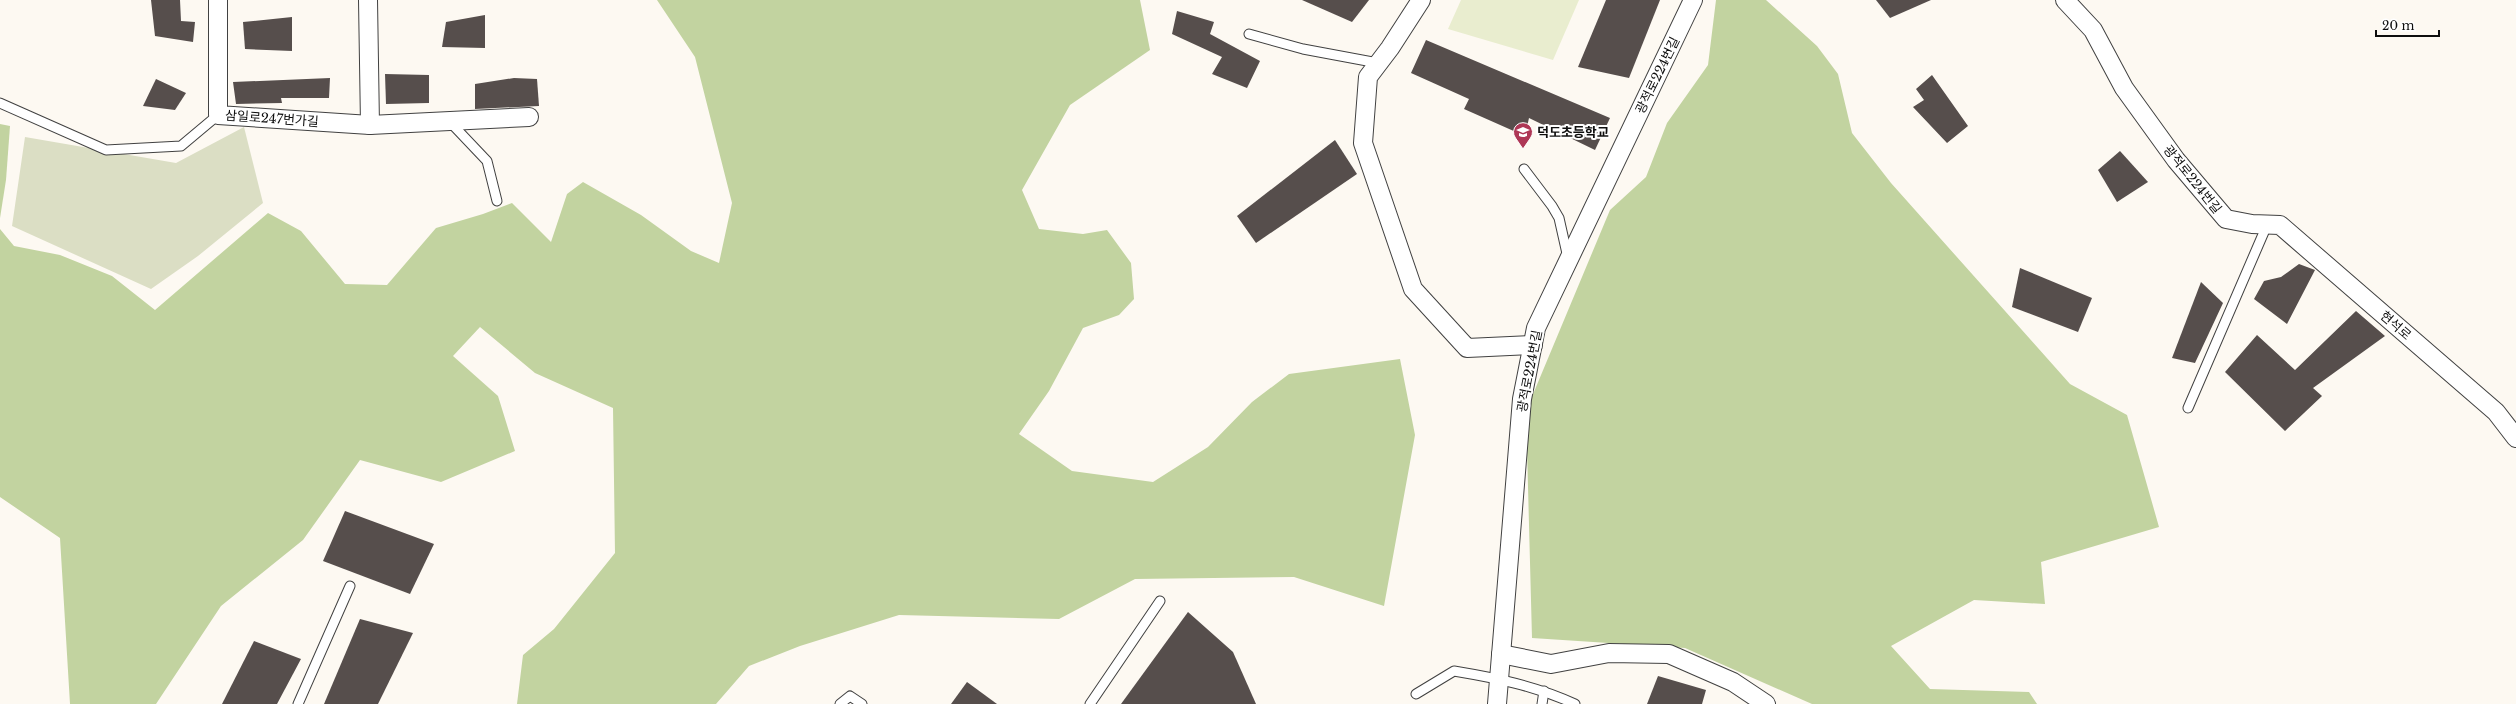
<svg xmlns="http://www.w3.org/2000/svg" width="2516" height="704" viewBox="0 0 2516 704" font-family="'Libre Baskerville','Noto Sans KR',serif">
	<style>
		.forest { fill: #c2d3a0 }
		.cemetery { fill: #dbdec4 }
		.pitch { fill: #e9edcf }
		.building { fill: #564e4c }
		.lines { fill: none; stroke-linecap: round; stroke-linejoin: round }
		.service-casing { stroke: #414141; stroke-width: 11 }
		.minor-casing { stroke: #414141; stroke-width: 20 }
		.service { stroke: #fff; stroke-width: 9 }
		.minor { stroke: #fff; stroke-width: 18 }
		.labels { text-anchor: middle; stroke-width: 4; stroke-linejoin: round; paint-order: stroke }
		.street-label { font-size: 13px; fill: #0e0e0e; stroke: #fff }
		.poi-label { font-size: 13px; font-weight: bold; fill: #0e0e0e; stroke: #fff; text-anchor: start }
	</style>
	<rect width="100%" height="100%" fill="#fdf9f2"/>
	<g class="forest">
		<path d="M657 0H1140L1150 50 1070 105 1022 190 1039 229 1083 234 1107 230 1131 263 1134 299 1119 315 1083 328 1049 391 1019 434 1072 471 1153 482 1208 447 1252 402 1289 374 1400 359 1415 435 1384 606 1294 577 1135 579 1059 619 899 615 800 646 749 666 716 704H517L523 655 554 629 615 553 613 408 535 373 480 327 453 356 498 396 515 451 441 482 360 460 303 540 221 606 156 704H70L60 538 0 497V229L14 246 60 255 112 276 155 310 268 213 301 231 345 284 387 285 436 228 483 214 512 203 551 242 567 194 583 182 641 215 691 251 719 263 732 203 695 57Z"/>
		<path d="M1716 0H1766L1817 46 1838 74 1852 133 1891 183 2070 384 2127 415 2159 527 2041 562 2045 604 1974 600 1891 646 1930 689 2029 692 2037 704H1812L1685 648 1532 638 1527 449 1531 399 1610 210 1646 177 1667 123 1708 65Z"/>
		<path d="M0 124 10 126 6 180 0 218Z"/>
	</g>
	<path class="cemetery" d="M244 127 263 203 198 256 151 289 12 226 25 137 176 163Z"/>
	<path class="pitch" d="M1461 0H1579L1553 60 1448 29Z"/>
	<g class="building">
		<path d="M151 0H180L181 21 195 22 193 42 155 36Z"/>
		<path d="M1302 0H1369L1352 22Z"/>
		<path d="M1606 0H1660L1629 78 1578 67Z"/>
		<path d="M1876 0H1931L1890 18Z"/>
		<path d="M1177 11 1214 22 1210 34 1260 61 1247 88 1212 74 1222 57 1172 34Z"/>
		<path d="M485 15V48L442 47 446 22Z"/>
		<path d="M292 17V51L245 49 243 22Z"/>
		<path d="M1426 40 1610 118 1595 150 1529 118 1525 136 1464 109 1469 99 1411 73Z"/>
		<path d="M385 74 429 75V103L386 104Z"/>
		<path d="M1932 75 1968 126 1947 143 1913 107 1924 100 1916 89Z"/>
		<path d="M330 78 329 98H281L282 103 236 104 233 82Z"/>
		<path d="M514 78 537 79 539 106 475 109V84Z"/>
		<path d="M156 79 186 93 175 110 143 106Z"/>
		<path d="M1335 140 1357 174 1256 243 1237 216Z"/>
		<path d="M2120 151 2148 182 2117 202 2098 170Z"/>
		<path d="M2299 264 2315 270 2287 324 2254 299 2264 281 2281 277Z"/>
		<path d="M2020 268 2092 298 2078 332 2012 307Z"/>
		<path d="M2201 282 2223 303 2195 363 2172 358Z"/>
		<path d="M2356 311 2385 336 2313 388 2322 396 2285 431 2225 372 2257 335 2295 370Z"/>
		<path d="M345 511 434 544 410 594 323 561Z"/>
		<path d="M1188 612 1233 652 1256 704H1121Z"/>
		<path d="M360 619 413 633 378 704H324Z"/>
		<path d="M254 641 301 659 277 704H222Z"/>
		<path d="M1658 676 1706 690 1702 704H1647Z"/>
		<path d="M967 682 997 704H951Z"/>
	</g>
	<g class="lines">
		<g class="service-casing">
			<g id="service">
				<path d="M1249 34 1303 49 1378 63"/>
				<path d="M0 103 106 150 181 146 218 115"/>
				<path d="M450 122 487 161 497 201"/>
				<path d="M1524 169 1552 206 1559 218 1568 258"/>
				<path d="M2188 408 2267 225"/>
				<path d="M1416 694 1454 671C1496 678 1536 686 1575 704"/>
				<path d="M298 704 350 586"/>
				<path d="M840 704 850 696 862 704"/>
				<path d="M1090 704 1160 601"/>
				<path d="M1542 704 1544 691"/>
			</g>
		</g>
		<g class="minor-casing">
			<g id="minor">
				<path d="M218 0V115L370 125 529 117"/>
				<path d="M368 0 370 125"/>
				<path d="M1421 0 1390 48 1368 77 1363 143 1413 289 1467 348 1533 345"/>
				<path d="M2065 0 2093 30 2124 88 2176 160 2226 219 2252 224 2280 225 2496 412 2516 438"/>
				<path d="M1501 654 1551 664 1609 653 1669 654 1733 682 1766 704"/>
				<path d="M1497 704 1522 399 1536 328 1693 0"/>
			</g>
		</g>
		<use href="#service" class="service"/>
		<use href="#minor" class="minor"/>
	</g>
	<defs>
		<g id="school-pin" transform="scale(1)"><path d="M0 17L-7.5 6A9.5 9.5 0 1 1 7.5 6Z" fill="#ae3756" stroke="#fff"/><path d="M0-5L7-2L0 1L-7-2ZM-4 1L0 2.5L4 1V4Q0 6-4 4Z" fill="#fff"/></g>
	</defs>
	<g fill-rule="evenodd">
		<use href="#school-pin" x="1523" y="132"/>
	</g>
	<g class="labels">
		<g class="street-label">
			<text transform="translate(1657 75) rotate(-64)" y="5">광적로224번길</text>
			<text transform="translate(272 118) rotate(4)" y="5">삼일로247번가길</text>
			<text transform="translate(2193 179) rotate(51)" y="5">광적로224번길</text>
			<text transform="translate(2396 325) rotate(41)" y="5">현석로</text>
			<text transform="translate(1529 371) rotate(-79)" y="5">광적로224번길</text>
		</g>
		<g class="poi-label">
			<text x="1537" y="137">덕도초등학교</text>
		</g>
	</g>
	<path d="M2376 30v6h63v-6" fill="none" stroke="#0e0e0e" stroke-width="2"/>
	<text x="2382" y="30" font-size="12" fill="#0e0e0e" stroke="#ffffff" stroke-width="3" paint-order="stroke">20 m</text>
</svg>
